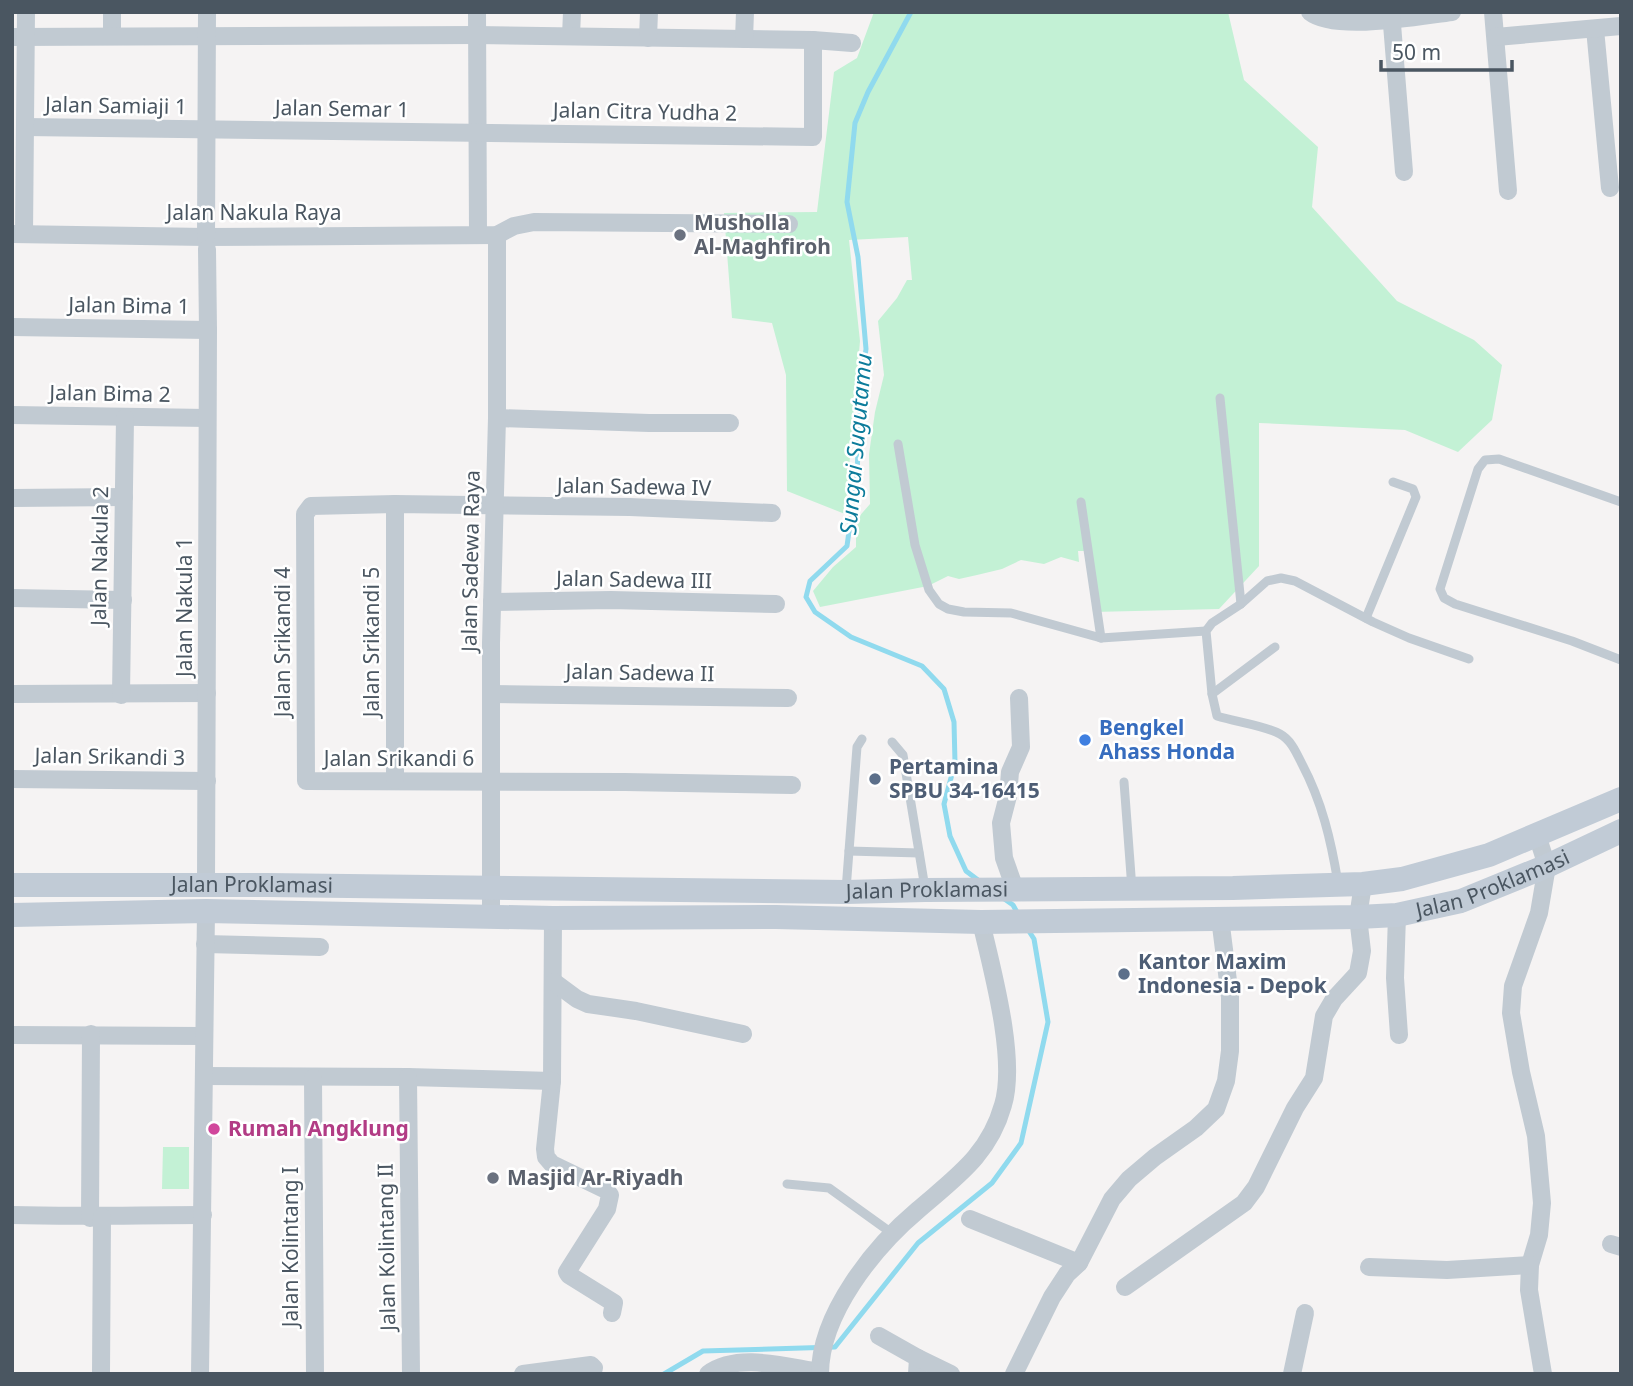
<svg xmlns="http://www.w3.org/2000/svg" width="1633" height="1386" viewBox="0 0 1633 1386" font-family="'Noto Sans',sans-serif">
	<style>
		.green { fill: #c3f1d5 }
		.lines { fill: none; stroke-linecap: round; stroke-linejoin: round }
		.stream { stroke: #90daee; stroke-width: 5 }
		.lane { stroke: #c1cad2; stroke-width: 9 }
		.street { stroke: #c1cad2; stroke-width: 18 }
		.secondary { stroke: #c1cbd6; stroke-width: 24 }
		.worship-dot { fill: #6b7280; stroke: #fff; stroke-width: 2.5 }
		.shop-dot { fill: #3f7fe0; stroke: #fff; stroke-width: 2.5 }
		.service-dot { fill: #5c6f8a; stroke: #fff; stroke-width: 2.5 }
		.hotel-dot { fill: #d1479c; stroke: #fff; stroke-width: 2.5 }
		.labels { text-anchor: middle; stroke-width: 5; stroke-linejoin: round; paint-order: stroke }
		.street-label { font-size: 21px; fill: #4a5661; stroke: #fff }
		.worship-label { font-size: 21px; font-weight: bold; fill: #5b616d; stroke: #fff; text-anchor: start }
		.shop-label { font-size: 21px; font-weight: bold; fill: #366cbe; stroke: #fff; text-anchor: start }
		.service-label { font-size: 21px; font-weight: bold; fill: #4e5e75; stroke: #fff; text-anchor: start }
		.hotel-label { font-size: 21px; font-weight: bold; fill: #b23c85; stroke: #fff; text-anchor: start }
		.water-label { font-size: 23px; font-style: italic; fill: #0c7c9b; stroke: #fff }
	</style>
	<rect width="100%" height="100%" fill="#f5f3f3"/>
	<g class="green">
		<path d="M874 12H1228L1244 80 1318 147 1312 207 1397 301 1474 340 1502 365 1492 420 1458 452 1405 430 1259 423V566L1219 609 1093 612 1087 551H1078L1079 562 1061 557 1044 564 1021 560 1002 569 977 575 959 579 948 576 928 586 820 607 813 591 833 567 856 547V520L870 504 869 454 875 412 884 375 878 321 897 298 907 280H912L908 237 849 240 860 341 845 514 787 491 786 375 772 323 732 318 724 213 817 212 834 72 857 58Z"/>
		<path d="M163 1147H189V1189H162Z"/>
	</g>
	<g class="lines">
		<g class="stream">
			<path d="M911 12 868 92 855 123 847 202 858 257 866 349 861 387 857 473 847 546 810 581 806 597 815 612 851 637 922 666 944 689 954 722 955 763 944 804 950 836 966 871 978 880"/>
			<path d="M1003 898 1013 905 1018 914"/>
			<path d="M664 1374 703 1351 835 1347 918 1243 992 1183 1021 1143 1048 1022 1034 939 1027 928"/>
		</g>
		<g class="lane">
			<path d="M1220 398 1241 604"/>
			<path d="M898 444 915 545 929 590 939 604 948 609 964 612 1011 613 1101 638"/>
			<path d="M1081 502 1101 638 1206 631"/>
			<path d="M1621 502 1499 459 1485 460 1478 469 1440 589 1444 598 1455 604 1572 641 1621 660"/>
			<path d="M1366 618 1416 497 1413 489 1393 482"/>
			<path d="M1212 694 1275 647"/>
			<path d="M892 742 903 755 925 888"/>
			<path d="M1124 782 1132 889"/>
			<path d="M849 851 919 853"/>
			<path d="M1338 883C1331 840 1322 802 1302 764 1296 752 1291 740 1280 734 1263 725 1236 722 1217 716L1212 694 1206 631 1212 623 1241 604 1267 581 1281 578 1295 581 1373 622 1409 638 1469 659"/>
			<path d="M846 890 857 747 862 739"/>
			<path d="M787 1184 829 1188 893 1234"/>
		</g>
		<g class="street">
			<path d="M477 12 478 234"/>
			<path d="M1310 12C1335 32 1419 16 1452 12"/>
			<path d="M1391 12 1404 172"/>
			<path d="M1493 12 1508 191"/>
			<path d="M1595 29 1610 188"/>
			<path d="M112 35V12"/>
			<path d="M571 36 572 12"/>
			<path d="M12 37 476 35 813 40 852 43"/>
			<path d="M1496 37 1621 26"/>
			<path d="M648 38 649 12"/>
			<path d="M744 39 745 12"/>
			<path d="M25 127 813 137V40"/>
			<path d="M12 234 206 237 497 235 514 226 534 222 789 224"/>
			<path d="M24 234 26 12"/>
			<path d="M206 237 207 12"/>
			<path d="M12 327 208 330 207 249"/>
			<path d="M12 415 207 418"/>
			<path d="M497 418 649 423H730"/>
			<path d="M12 498 124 497"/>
			<path d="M772 513 630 507 395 504 311 506 305 514 306 781 625 782 792 785"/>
			<path d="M12 598 123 600"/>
			<path d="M492 602 611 600 776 604"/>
			<path d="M12 694 207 693"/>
			<path d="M491 694 788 698"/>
			<path d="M121 695 125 418"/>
			<path d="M12 779 207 781"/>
			<path d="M395 780V504"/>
			<path d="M1537 835 1547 866 1539 913 1513 986 1511 1013 1521 1072 1536 1136 1542 1203 1539 1235 1530 1265 1529 1290 1543 1374"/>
			<path d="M206 885 208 330"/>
			<path d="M1015 889 1004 858 1001 823 1008 796 1010 772 1021 747 1019 698"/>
			<path d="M1397 915 1395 978 1399 1035"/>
			<path d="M491 917V643L497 418V235"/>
			<path d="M553 918 552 1081 545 1149 546 1157 552 1164 606 1190 610 1195 607 1209 567 1272 569 1275 614 1303 612 1313"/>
			<path d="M205 944 320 947"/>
			<path d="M554 982 577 999 588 1004 636 1011 743 1034"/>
			<path d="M12 1035 203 1036"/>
			<path d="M204 1076 408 1077 552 1081"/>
			<path d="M408 1077 411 1374"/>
			<path d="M313 1078 315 1374"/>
			<path d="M12 1215C76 1217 139 1215 203 1215"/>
			<path d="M90 1218 91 1034"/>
			<path d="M970 1219 1079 1263"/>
			<path d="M1611 1244 1621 1247"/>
			<path d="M1369 1267 1447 1270 1530 1265"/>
			<path d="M1125 1287 1244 1203 1256 1187 1295 1108 1314 1078 1324 1016 1334 999 1358 973 1362 951 1358 917 1363 884"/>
			<path d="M879 1336 918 1358 917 1374"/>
			<path d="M918 1358 951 1374"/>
			<path d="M101 1374 102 1217"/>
			<path d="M200 1374 206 911"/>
			<path d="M523 1374 591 1365 594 1368 592 1374"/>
			<path d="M708 1374C738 1352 786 1367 820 1372"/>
			<path d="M820 1374C820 1314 874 1247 918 1210 956 1177 989 1155 1003 1105 1017 1059 992 969 981 922"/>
			<path d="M1014 1374 1052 1297 1067 1274 1079 1263 1112 1199 1129 1179 1155 1157 1196 1128 1216 1109 1226 1081 1230 1051V997L1220 918"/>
			<path d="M1292 1374 1305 1313"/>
		</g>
		<g class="secondary">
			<path id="s1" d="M12 885H267L846 892 925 890 1233 888 1363 884 1402 879 1489 855 1621 799"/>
			<path id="s2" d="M12 915 206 911 553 918 776 917 981 922 1358 917 1397 915 1461 901 1547 866 1621 831"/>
		</g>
	</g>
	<g class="worship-dot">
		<circle cx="680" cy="235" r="7"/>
		<circle cx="493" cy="1178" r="7"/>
	</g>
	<circle class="shop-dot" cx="1085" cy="740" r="7"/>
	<g class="service-dot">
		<circle cx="875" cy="779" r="7"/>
		<circle cx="1124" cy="974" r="7"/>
	</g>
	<circle class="hotel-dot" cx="214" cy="1129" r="7"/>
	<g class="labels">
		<g class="street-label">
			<text transform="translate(116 106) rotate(1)" y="7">Jalan Samiaji 1</text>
			<text transform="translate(342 109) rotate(1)" y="7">Jalan Semar 1</text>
			<text transform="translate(645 112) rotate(1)" y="7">Jalan Citra Yudha 2</text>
			<text x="254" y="220">Jalan Nakula Raya</text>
			<text transform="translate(129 306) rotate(1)" y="7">Jalan Bima 1</text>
			<text transform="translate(110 394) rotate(1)" y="7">Jalan Bima 2</text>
			<text transform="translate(634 487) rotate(1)" y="7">Jalan Sadewa IV</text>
			<text transform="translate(100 556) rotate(-89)" y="7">Jalan Nakula 2</text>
			<text transform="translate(471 561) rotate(-89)" y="7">Jalan Sadewa Raya</text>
			<text transform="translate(634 580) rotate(1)" y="7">Jalan Sadewa III</text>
			<text transform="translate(185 607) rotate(-90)" y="7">Jalan Nakula 1</text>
			<text transform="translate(283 642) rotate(-90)" y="7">Jalan Srikandi 4</text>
			<text transform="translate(372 642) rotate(-90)" y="7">Jalan Srikandi 5</text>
			<text transform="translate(640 673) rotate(1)" y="7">Jalan Sadewa II</text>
			<text transform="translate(110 757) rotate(1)" y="7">Jalan Srikandi 3</text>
			<text x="399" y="766">Jalan Srikandi 6</text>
			<text dy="7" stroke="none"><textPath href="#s2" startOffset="1486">Jalan Proklamasi</textPath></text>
			<text dy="7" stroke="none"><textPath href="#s1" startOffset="240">Jalan Proklamasi</textPath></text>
			<text dy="7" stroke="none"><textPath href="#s1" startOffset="915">Jalan Proklamasi</textPath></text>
			<text transform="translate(291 1247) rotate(-90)" y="7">Jalan Kolintang I</text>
			<text transform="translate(387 1247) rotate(-91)" y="7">Jalan Kolintang II</text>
		</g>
		<g class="worship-label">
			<text x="694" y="230">Musholla<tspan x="694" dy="24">Al-Maghfiroh</tspan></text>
			<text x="507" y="1185">Masjid Ar-Riyadh</text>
		</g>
		<g class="shop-label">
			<text x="1099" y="735">Bengkel<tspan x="1099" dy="24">Ahass Honda</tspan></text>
		</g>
		<g class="service-label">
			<text x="889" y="774">Pertamina<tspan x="889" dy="24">SPBU 34-16415</tspan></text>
			<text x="1138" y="969">Kantor Maxim<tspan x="1138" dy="24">Indonesia - Depok</tspan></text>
		</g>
		<g class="hotel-label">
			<text x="228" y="1136">Rumah Angklung</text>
		</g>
		<g class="water-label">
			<text transform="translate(856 444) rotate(-85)" y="8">Sungai Sugutamu</text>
		</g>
	</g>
	<rect width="1633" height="1386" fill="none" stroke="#4a5661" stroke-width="28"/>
	<path d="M1381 60v10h131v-10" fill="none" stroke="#4a5661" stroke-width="3.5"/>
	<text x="1392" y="60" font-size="21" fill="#4a5661" stroke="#ffffff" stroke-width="5" paint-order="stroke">50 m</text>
</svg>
